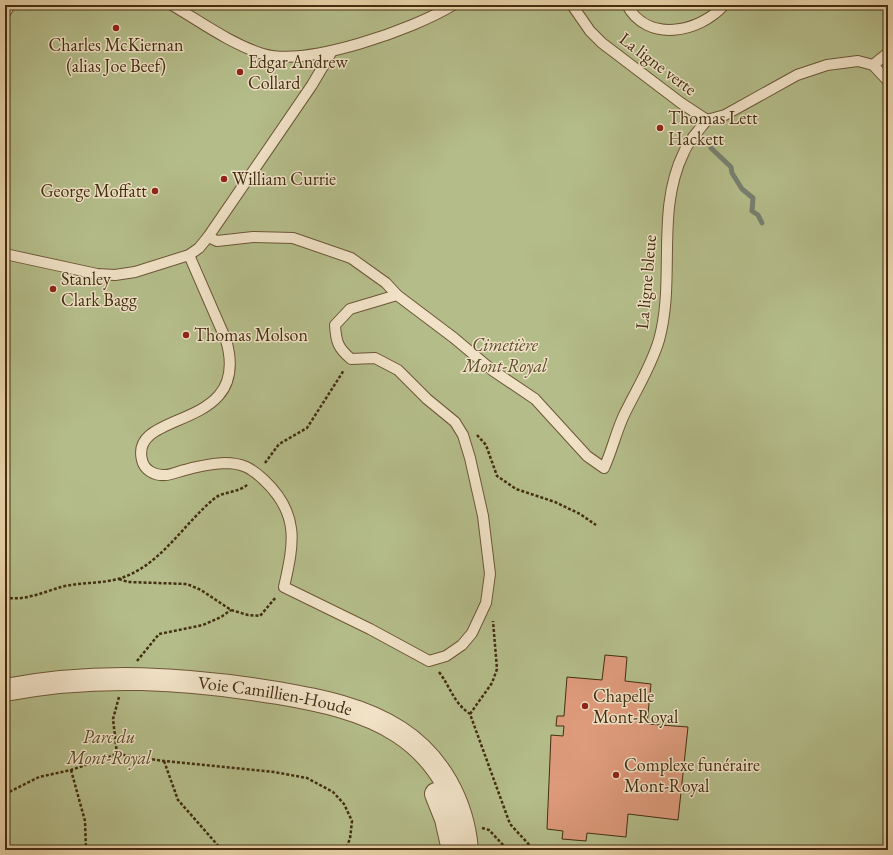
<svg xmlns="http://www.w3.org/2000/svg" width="893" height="855" viewBox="0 0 893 855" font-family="'EB Garamond',serif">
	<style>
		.green { fill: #b4bd8a; stroke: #7c764e }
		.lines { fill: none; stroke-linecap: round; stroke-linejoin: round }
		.stream { stroke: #76806f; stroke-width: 5 }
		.building { fill: #de9b7c; stroke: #432e11 }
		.service-casing { stroke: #6c5737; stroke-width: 12 }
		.tertiary-casing { stroke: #6c5737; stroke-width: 24 }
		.path { stroke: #432e11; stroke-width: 2.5; stroke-dasharray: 3 2; stroke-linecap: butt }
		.service { stroke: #f1e2c7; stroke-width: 10 }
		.tertiary { stroke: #f1e2c7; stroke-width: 22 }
		.poi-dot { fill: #8f2418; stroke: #f1e2c7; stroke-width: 1.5 }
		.labels { text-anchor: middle; stroke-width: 3; stroke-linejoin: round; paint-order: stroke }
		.poi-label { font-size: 18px; fill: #432e11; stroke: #f1e2c7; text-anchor: start }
		.street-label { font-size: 18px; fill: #432e11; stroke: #f1e2c7 }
		.park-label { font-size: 18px; font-style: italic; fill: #5a4b29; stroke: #f1e2c7 }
	</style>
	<rect width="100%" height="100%" fill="#e9d3a9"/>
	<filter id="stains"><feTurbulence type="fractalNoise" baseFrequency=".005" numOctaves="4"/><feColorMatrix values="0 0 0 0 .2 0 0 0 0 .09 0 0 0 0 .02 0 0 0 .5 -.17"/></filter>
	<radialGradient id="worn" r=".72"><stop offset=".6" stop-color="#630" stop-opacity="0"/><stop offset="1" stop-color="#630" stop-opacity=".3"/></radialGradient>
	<rect class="green" x="5" y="5" width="883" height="845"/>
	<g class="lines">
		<path class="stream" d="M711 148 731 167 732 173 742 189 753 198 752 211 758 215 762 223"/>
	</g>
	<path class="building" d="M605 655 627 657 625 681 651 684 647 724 688 727 678 820 628 814 626 837 587 833 586 841 562 839 563 831 547 829 551 735 563 736 564 726H556L557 716H564L567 677 602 680Z"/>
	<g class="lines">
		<g class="service-casing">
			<g id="service">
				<path d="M172 5C201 22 231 44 263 54 308 67 414 29 453 5"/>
				<path d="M572 5 590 31 602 43 681 103 707 120 725 115 797 75 827 65 858 61 873 65 888 81"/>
				<path d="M627 5C647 43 699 33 724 5"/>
				<path d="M5 13 10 5"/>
				<path d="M873 65 888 53"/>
				<path d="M208 237 217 241 253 237 293 238 351 258 386 283 397 295 454 338 492 370 535 399 587 456 604 468C612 451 616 432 624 415 636 390 651 367 659 340 676 279 655 211 684 152 689 140 699 130 707 120"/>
				<path d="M5 254 97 274 115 275 135 272 189 255 199 248 208 237 312 85 332 51"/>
				<path d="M189 255 226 340C253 433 129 408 142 460 144 470 155 476 165 475 172 475 179 471 185 470 198 466 211 464 224 463 243 463 251 468 264 480 300 514 294 543 284 587L370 629 429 661 446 656 462 645 472 633 486 603 490 574 483 516 470 458 463 435 455 422 427 399 398 370 375 358 351 359C338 348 336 342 335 325L350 309 397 295"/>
			</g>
		</g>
		<g class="tertiary-casing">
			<g id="tertiary">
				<path id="s1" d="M5 690C97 672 187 678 278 693 319 700 364 709 399 732 439 758 463 802 467 850"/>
				<path d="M436 794 446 819 453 850"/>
			</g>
		</g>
		<g class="path">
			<path d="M477 435 486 445 497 476 516 489 555 502 580 514 596 525"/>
			<path d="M265 463 279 444 307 428 344 370"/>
			<path d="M119 579 128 582 187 584 201 590 231 610 248 615 260 616 276 597"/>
			<path d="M5 597C22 602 44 592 61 587 80 582 99 584 118 579 160 567 183 524 215 498 224 491 239 493 248 484"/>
			<path d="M137 661 159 634 203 625 221 617 231 610"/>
			<path d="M439 672C451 688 453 702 470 714L510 824 534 850"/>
			<path d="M470 714 492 683 497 669 493 621"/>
			<path d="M117 754 113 719 119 697"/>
			<path d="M164 761 178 800 222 850"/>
			<path d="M71 770 85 821 86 850"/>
			<path d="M5 794 39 777 71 770 117 754 164 761 274 772 307 778 333 792 344 804 352 821 350 839 345 850"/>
			<path d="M482 828 489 830 505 847 506 850"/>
			<path d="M427 850 434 848"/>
		</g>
		<use href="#service" class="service"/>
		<use href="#tertiary" class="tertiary"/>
	</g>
	<g class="poi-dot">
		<circle cx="116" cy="28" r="4"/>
		<circle cx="240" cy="72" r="4"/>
		<circle cx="660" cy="128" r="4"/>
		<circle cx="224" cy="179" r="4"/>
		<circle cx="155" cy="191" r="4"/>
		<circle cx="53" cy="289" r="4"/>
		<circle cx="186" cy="335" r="4"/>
		<circle cx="585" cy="706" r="4"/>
		<circle cx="616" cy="775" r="4"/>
	</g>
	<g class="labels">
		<g class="poi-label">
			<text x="116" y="51" text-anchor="middle">Charles McKiernan<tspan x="116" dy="21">(alias Joe Beef)</tspan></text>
			<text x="248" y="68">Edgar Andrew<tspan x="248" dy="21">Collard</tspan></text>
			<text x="668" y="124">Thomas Lett<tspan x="668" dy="21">Hackett</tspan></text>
			<text x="232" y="185">William Currie</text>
			<text x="147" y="197" text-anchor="end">George Moffatt</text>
			<text x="61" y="285">Stanley<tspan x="61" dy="21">Clark Bagg</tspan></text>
			<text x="194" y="341">Thomas Molson</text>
			<text x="593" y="702">Chapelle<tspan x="593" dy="21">Mont-Royal</tspan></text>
			<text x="624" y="771">Complexe funéraire<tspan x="624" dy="21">Mont-Royal</tspan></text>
		</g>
		<g class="street-label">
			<text transform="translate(658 64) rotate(37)" y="6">La ligne verte</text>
			<text transform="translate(646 282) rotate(-85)" y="6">La ligne bleue</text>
			<text dy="6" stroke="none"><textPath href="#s1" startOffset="272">Voie Camillien-Houde</textPath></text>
		</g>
		<g class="park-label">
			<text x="505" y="351">Cimetière<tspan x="505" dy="21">Mont-Royal</tspan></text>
			<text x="109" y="743">Parc du<tspan x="109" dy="21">Mont-Royal</tspan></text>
		</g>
	</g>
	<rect width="893" height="855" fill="none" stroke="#e9d3a9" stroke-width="20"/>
	<rect x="6" y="6" width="881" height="843" fill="none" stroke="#432e11" stroke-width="2"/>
	<rect x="10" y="10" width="873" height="835" fill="none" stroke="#432e11"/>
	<rect width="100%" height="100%" filter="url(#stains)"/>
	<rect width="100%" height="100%" fill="url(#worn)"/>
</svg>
